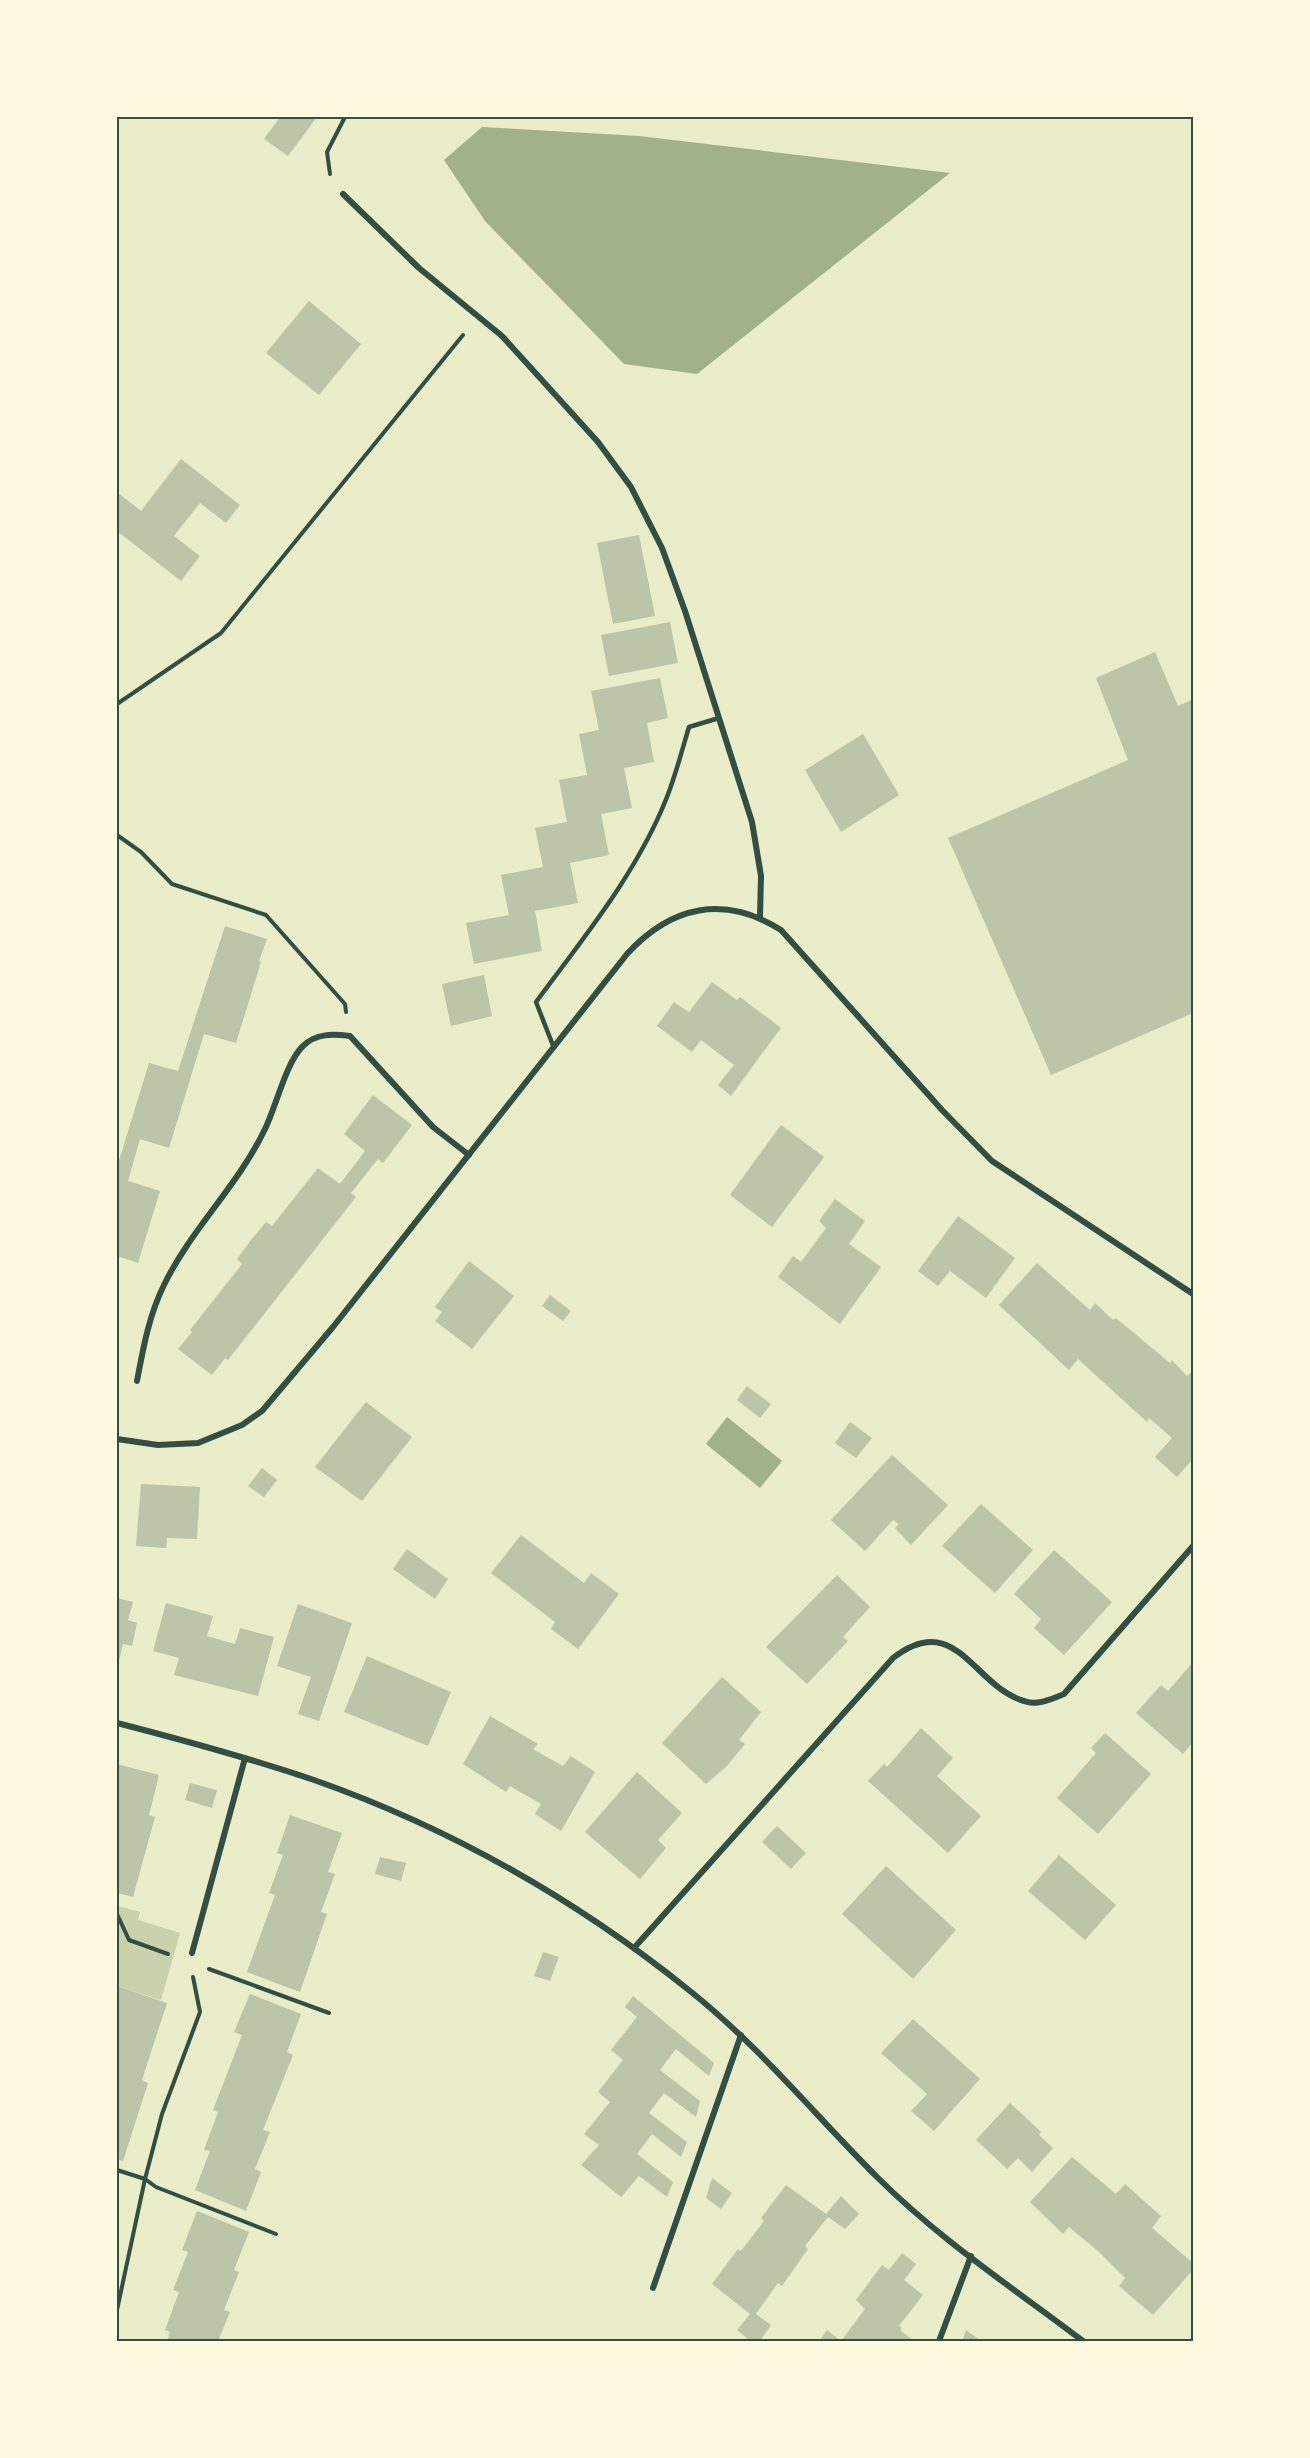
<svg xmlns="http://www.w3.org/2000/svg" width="1310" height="2458" viewBox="0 0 1310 2458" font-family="Poppins,sans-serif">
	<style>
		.green { fill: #cad2ad }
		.water { fill: #a3b18a }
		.building { fill: #bcc5a7 }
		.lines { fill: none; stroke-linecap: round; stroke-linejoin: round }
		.path { stroke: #344e41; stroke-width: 4 }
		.service { stroke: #344e41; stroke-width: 4.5 }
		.minor { stroke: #344e41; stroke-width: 6 }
		.neatline { fill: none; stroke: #344e41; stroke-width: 2 }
	</style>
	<rect width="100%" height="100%" fill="#e9edc9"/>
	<path class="green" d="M117 1906 140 1912 138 1920 180 1933 161 2000 117 1986Z"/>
	<g class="water">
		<path d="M482 127 639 136 950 173 697 374 624 364 485 221 444 160Z"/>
		<path d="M727 1417 782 1461 760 1488 706 1444Z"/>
	</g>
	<g class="building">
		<path d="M280 117H317L288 156 264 139Z"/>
		<path d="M309 301 361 344 319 395 266 353Z"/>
		<path d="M181 459 240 505 226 523 200 503 174 536 200 556 181 581 117 531V492L141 511Z"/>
		<path d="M639 535 655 616 613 624 597 543Z"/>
		<path d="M670 622 678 663 609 676 601 635Z"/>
		<path d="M1155 652 1178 706 1193 699V1013L1051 1075 948 838 1128 760 1096 678Z"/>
		<path d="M660 678 668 718 647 723 654 762 624 768 632 808 601 814 609 855 570 863 578 903 535 911 542 951 474 964 466 923 509 915 501 875 543 867 535 828 567 822 559 780 587 775 579 734 599 730 591 691Z"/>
		<path d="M863 734 899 795 841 832 805 770Z"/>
		<path d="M225 926 267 939 259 961 261 962 236 1043 204 1034 169 1148 140 1139 128 1181 160 1191 138 1263 117 1256V1167L149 1063 178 1071Z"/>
		<path d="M484 975 492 1016 451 1026 442 984Z"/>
		<path d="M712 982 737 1000 740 997 781 1028 731 1096 718 1085 734 1065 701 1040 692 1052 657 1026 674 1002 689 1012Z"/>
		<path d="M373 1095 412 1125 383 1163 378 1159 351 1193 356 1197 228 1360 225 1358 212 1375 178 1349 192 1332 190 1330 242 1264 237 1259 251 1240 266 1222 272 1226 318 1168 340 1184 365 1151 344 1134Z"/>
		<path d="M781 1125 824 1157 772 1227 730 1195Z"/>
		<path d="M835 1199 865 1221 849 1244 881 1267 840 1324 778 1277 793 1256 801 1262 826 1228 819 1221Z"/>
		<path d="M958 1216 1015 1258 986 1298 950 1271 938 1286 918 1271Z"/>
		<path d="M469 1261 514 1296 472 1349 435 1321 442 1312 435 1307Z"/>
		<path d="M1037 1263 1090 1310 1095 1303 1113 1320 1116 1318 1170 1363 1172 1360 1187 1376 1193 1371V1459L1177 1477 1155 1457 1172 1438 1149 1418 1147 1422 1078 1359 1069 1370 999 1305Z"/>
		<path d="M550 1295 571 1311 563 1321 542 1306Z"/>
		<path d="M747 1386 771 1404 760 1418 737 1400Z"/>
		<path d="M366 1402 412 1437 362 1501 315 1467Z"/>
		<path d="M850 1422 872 1438 856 1458 835 1443Z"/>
		<path d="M892 1455 948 1505 911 1545 895 1528 899 1524 893 1520 865 1551 831 1520Z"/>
		<path d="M262 1468 277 1480 264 1497 248 1486Z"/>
		<path d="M141 1484 200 1487 197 1539 167 1538 166 1548 136 1546Z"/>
		<path d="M981 1504 1033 1550 995 1593 942 1546Z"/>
		<path d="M521 1535 584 1583 591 1573 619 1594 578 1649 551 1629 555 1622 491 1573Z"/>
		<path d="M407 1549 448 1579 435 1599 393 1569Z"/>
		<path d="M1054 1550 1112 1602 1064 1655 1034 1628 1041 1619 1014 1594Z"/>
		<path d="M837 1575 870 1607 843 1637 848 1641 807 1684 766 1647Z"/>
		<path d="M117 1598 133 1602 128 1620 137 1623 132 1646 123 1644 119 1661 117 1660Z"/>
		<path d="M166 1603 213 1616 207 1636 235 1644 240 1628 274 1637 258 1696 174 1675 179 1658 153 1651Z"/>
		<path d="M298 1604 352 1623 319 1721 298 1714 311 1677 277 1666Z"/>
		<path d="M367 1656 451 1692 428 1746 344 1712Z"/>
		<path d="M1193 1662V1742L1183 1754 1136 1713 1161 1685 1168 1691Z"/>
		<path d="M722 1677 761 1712 739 1740 745 1744 726 1767 706 1784 662 1743Z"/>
		<path d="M490 1716 538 1744 533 1749 563 1766 571 1756 595 1772 561 1831 535 1814 541 1804 510 1786 506 1792 463 1764Z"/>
		<path d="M921 1728 953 1758 937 1776 981 1816 948 1853 868 1781 884 1764 887 1767Z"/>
		<path d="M1105 1733 1151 1774 1098 1834 1057 1798 1096 1753 1091 1748Z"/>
		<path d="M117 1764 159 1775 149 1815 155 1817 133 1897 117 1893Z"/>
		<path d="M637 1772 682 1813 658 1840 666 1848 640 1879 585 1832Z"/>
		<path d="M190 1783 217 1790 212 1808 185 1800Z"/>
		<path d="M290 1815 342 1833 328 1872 335 1874 321 1912 327 1914 300 1992 247 1972 275 1895 269 1893 283 1855 277 1853Z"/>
		<path d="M777 1826 806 1853 791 1869 762 1842Z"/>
		<path d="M1059 1855 1116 1905 1085 1940 1028 1891Z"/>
		<path d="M380 1857 406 1863 401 1881 375 1874Z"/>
		<path d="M886 1866 956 1930 913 1979 842 1914Z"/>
		<path d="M543 1952 559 1957 550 1981 534 1976Z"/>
		<path d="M117 1986 167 2003 142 2080 148 2083 123 2161 117 2159Z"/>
		<path d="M250 1994 301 2014 287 2052 293 2055 263 2130 270 2132 255 2169 261 2172 246 2211 195 2190 210 2151 204 2150 218 2112 213 2110 242 2035 234 2032Z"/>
		<path d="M633 1996 714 2063 709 2076 676 2049 660 2070 700 2101 696 2117 664 2093 649 2113 687 2142 681 2157 652 2134 637 2154 673 2182 667 2197 639 2176 621 2197 581 2165 599 2145 584 2134 610 2102 598 2092 623 2060 611 2050 637 2017 625 2007Z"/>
		<path d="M913 2019 980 2079 934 2131 911 2111 927 2094 881 2053Z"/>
		<path d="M1010 2103 1041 2132 1039 2135 1053 2148 1032 2172 1018 2158 1007 2169 976 2140Z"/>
		<path d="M1072 2157 1116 2194 1125 2184 1144 2201 1161 2216 1152 2228 1193 2263V2270L1153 2315 1119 2286 1125 2278 1099 2252 1069 2227 1063 2234 1030 2202Z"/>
		<path d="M712 2178 732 2193 721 2209 706 2198Z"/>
		<path d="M786 2185 826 2214 841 2196 859 2214 845 2229 828 2217 805 2246 808 2249 782 2286 778 2283 756 2314 771 2325 760 2341H750L737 2330 750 2314 712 2284 738 2249 741 2251 764 2221 761 2218Z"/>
		<path d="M197 2211 249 2232 234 2270 239 2272 224 2310 230 2312 218 2341H167L170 2332 165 2330 179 2292 173 2290 188 2252 182 2250Z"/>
		<path d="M902 2253 916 2264 904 2280 923 2295 899 2326 902 2328 900 2330 914 2341H819L827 2330 841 2341 865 2309 856 2300 882 2265 889 2270Z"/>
		<path d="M966 2330 981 2341H962Z"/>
	</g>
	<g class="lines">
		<g class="path">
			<path d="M330 174 327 152 345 117"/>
			<path d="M117 704 221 633 463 335"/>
			<path d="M117 835 141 852 172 884 266 915 345 1004 346 1012"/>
			<path d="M117 1914 129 1940 168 1954"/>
			<path d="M209 1969 329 2013"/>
			<path d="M117 2170 145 2179 156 2187 276 2234"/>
			<path d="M117 2310 145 2179 162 2114 200 2012 193 1977"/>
		</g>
		<path class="service" d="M554 1048 536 1002C584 937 637 873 667 797 676 774 682 750 689 727L719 718"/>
		<g class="minor">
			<path d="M343 194 419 268 502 336 598 442 631 487 662 548 685 611 752 822 761 876 760 916"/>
			<path d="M137 1381C143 1349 149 1315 164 1285 191 1229 238 1186 265 1129 276 1107 286 1062 303 1046 316 1033 333 1034 350 1036L433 1127 469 1155"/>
			<path d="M117 1439 158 1445 198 1443 242 1425 262 1411 333 1327 627 954C671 906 724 894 781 930L942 1110 992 1161 1193 1294"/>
			<path d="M117 1723C183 1740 249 1758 314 1780 450 1828 578 1901 690 1991 759 2046 815 2115 877 2177 939 2239 1013 2288 1083 2341"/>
			<path d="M634 1948 893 1658C956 1609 973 1686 1024 1701 1038 1706 1051 1699 1064 1694L1193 1546"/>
			<path d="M192 1953 245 1758"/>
			<path d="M653 2288 741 2035"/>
			<path d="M939 2341 971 2256"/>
		</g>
	</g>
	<rect width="1310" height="2458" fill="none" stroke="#fefae0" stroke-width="237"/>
	<rect x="118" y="118" width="1074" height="2222" class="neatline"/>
</svg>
